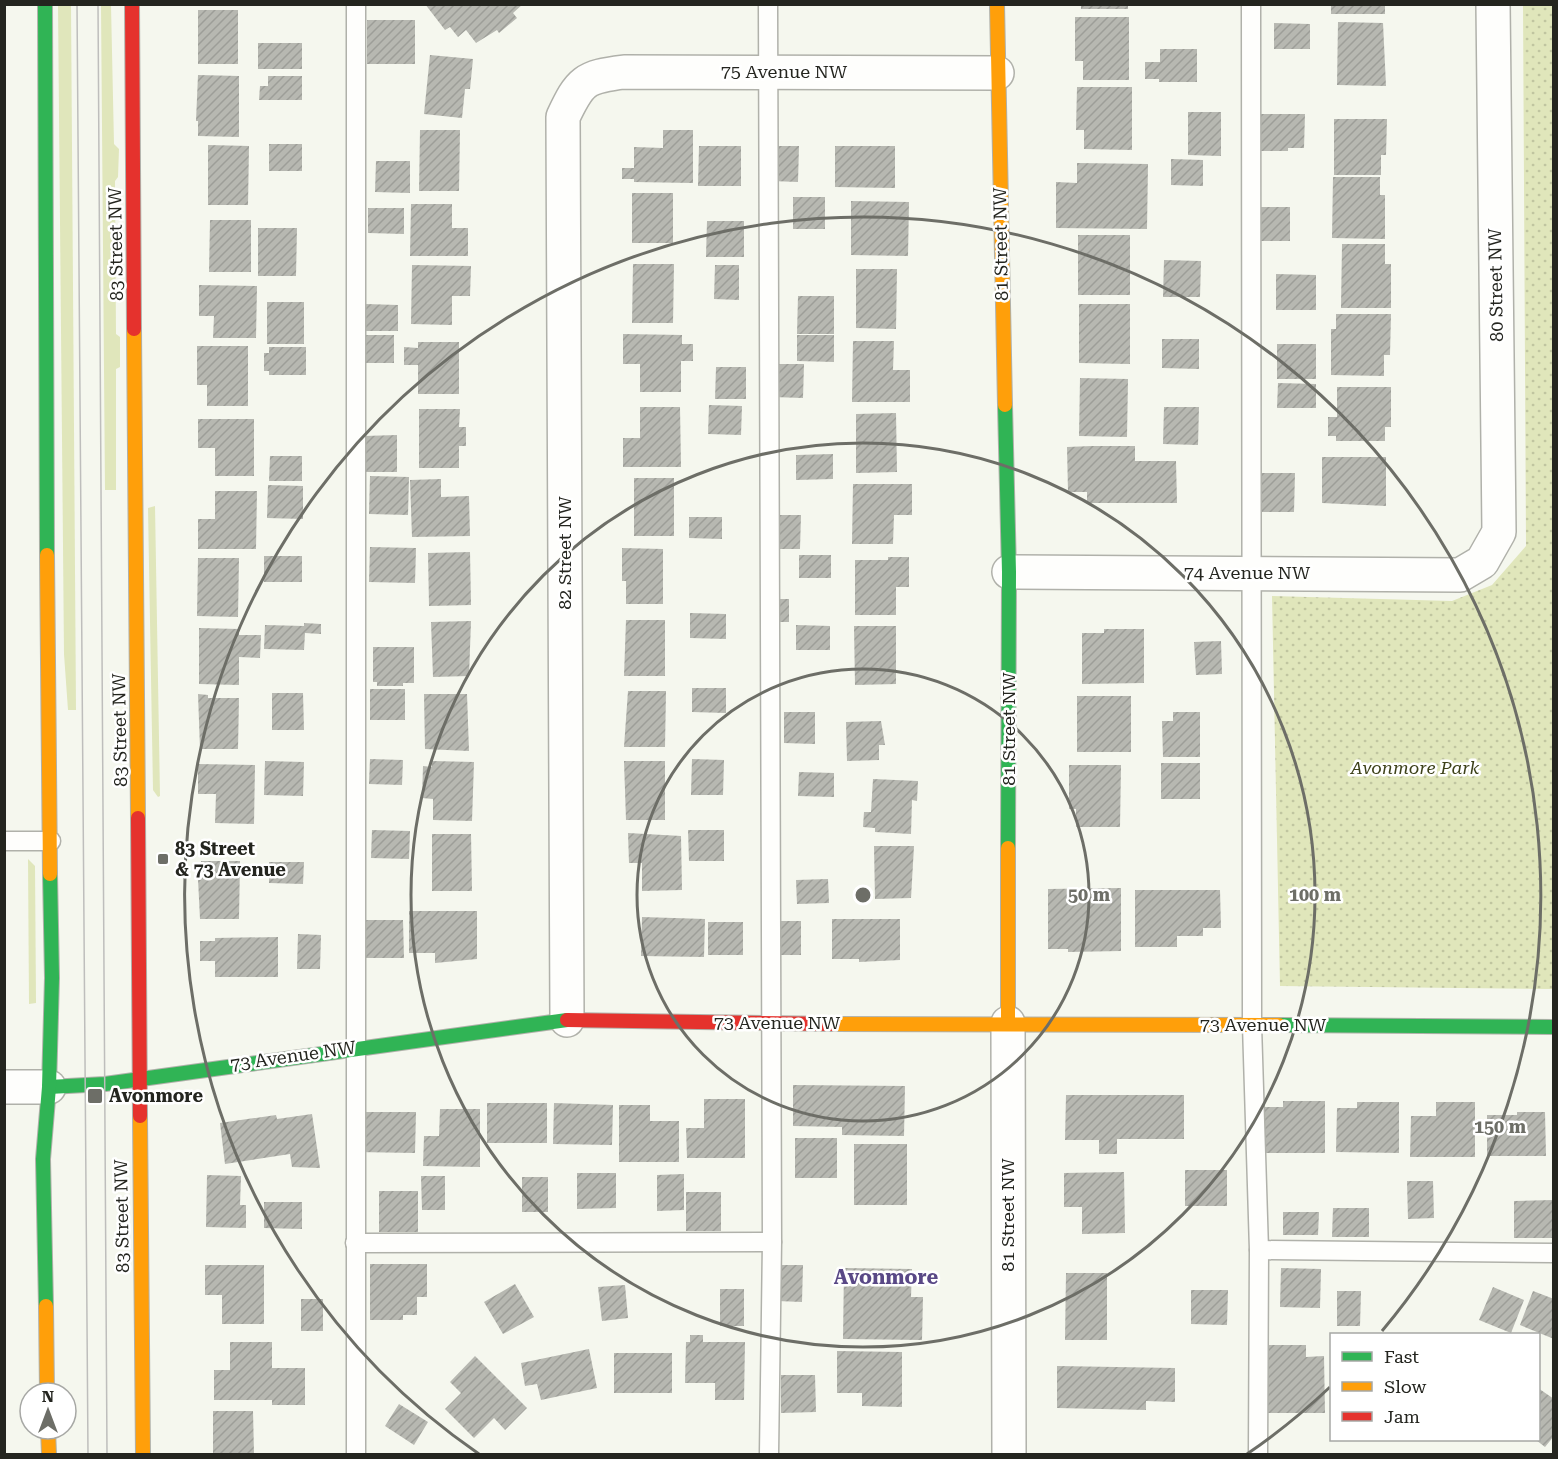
<svg xmlns="http://www.w3.org/2000/svg" width="1558" height="1459" viewBox="0 0 1558 1459" font-family="'Roboto Serif',serif">
	<style>
		.grass { fill: #e0e6bb }
		.park { fill: url(#park-dots) }
		.building { fill: url(#building-hatch) }
		.lines { fill: none; stroke-linecap: round; stroke-linejoin: round }
		.lane-casing { stroke: #b0b1aa; stroke-width: 21 }
		.street-casing { stroke: #b0b1aa; stroke-width: 36 }
		.fast-casing { stroke: #b0b1aa; stroke-width: 16 }
		.slow-casing { stroke: #b0b1aa; stroke-width: 16 }
		.jam-casing { stroke: #b0b1aa; stroke-width: 16 }
		.lane { stroke: #fefefc; stroke-width: 18 }
		.street { stroke: #fefefc; stroke-width: 33 }
		.fast { stroke: #30b455; stroke-width: 14 }
		.slow { stroke: #ff9f0a; stroke-width: 14 }
		.jam { stroke: #e5322d; stroke-width: 14 }
		.tram { stroke: #bebebc; stroke-width: 1.5 }
		.ring { fill: none; stroke: #6d6e67; stroke-width: 3 }
		.poi-dot { fill: #6d6e67; stroke: #fff; stroke-width: 2 }
		.labels { text-anchor: middle; stroke-width: 5; stroke-linejoin: round; paint-order: stroke }
		.street-label { font-size: 18px; fill: #24251f; stroke: #fff }
		.park-label { font-size: 18px; font-style: italic; fill: #3d4119; stroke: #fff }
		.poi-label { font-size: 18px; font-weight: bold; fill: #24251f; stroke: #fff; text-anchor: start }
		.neighbourhood-label { font-size: 20px; font-weight: bold; fill: #594886; stroke: #fff }
		.centre { fill: #6d6e67; stroke: #fff; stroke-width: 3 }
		.ring-label { font-size: 18px; text-anchor: middle; font-weight: bold; fill: #6d6e67; stroke: #fff; stroke-width: 5; stroke-linejoin: round; paint-order: stroke }
	</style>
	<defs>
		<pattern id="park-dots" width="8" height="8" patternUnits="userSpaceOnUse" patternTransform="scale(1.5)"><rect width="8" height="8" fill="#e0e6bb"/><path d="M2 2h.1M6 6h.1" fill="none" stroke="#c0c5a0" stroke-width="1.8" stroke-linecap="round"/></pattern>
		<pattern id="building-hatch" width="6" height="6" patternUnits="userSpaceOnUse" patternTransform="scale(1.5)"><rect width="6" height="6" fill="#b7b8b1"/><path d="M-1 1l2-2M0 6l6-6M5 7l2-2" fill="none" stroke="#9d9e98"/></pattern>
	</defs>
	<rect width="100%" height="100%" fill="#f5f7ee"/>
	<g class="grass">
		<path d="M58 5H71L76 710H68L64 654Z"/>
		<path d="M101 5H111L114 144 119 149 118 177 115 181 116 334 120 337V367L116 369V490H105Z"/>
		<path d="M155 506 160 796 158 797 153 790 148 508Z"/>
		<path d="M28 859 35 866 36 1003 29 1004Z"/>
	</g>
	<path class="park" d="M1523 5H1554L1553 989 1280 986 1272 596 1452 601 1492 585 1526 546Z"/>
	<g class="building">
		<path d="M425 4H523L513 13 517 18 499 33 497 30 476 43 466 30 458 37 450 27 445 30Z"/>
		<rect x="1081" y="4" width="47" height="5"/>
		<rect x="1331" y="4" width="54" height="10"/>
		<rect x="198" y="10" width="40" height="54"/>
		<path d="M1075 17H1129V80H1083V61H1075Z"/>
		<rect x="367" y="20" width="48" height="44"/>
		<path d="M1338 22 1383 23 1386 86 1337 85Z"/>
		<path d="M1274 23 1310 24V49H1274Z"/>
		<rect x="258" y="43" width="44" height="26"/>
		<path d="M1160 49H1197V82H1159V79H1145V62H1160Z"/>
		<path d="M430 55 473 59 470 89H465L462 118 424 114Z"/>
		<path d="M198 75 239 76V137L198 136V121H196Z"/>
		<path d="M268 76H302V100H259L260 86H268Z"/>
		<path d="M1077 87H1132V150L1084 149V130H1076Z"/>
		<path d="M1188 112H1221V156L1188 155Z"/>
		<path d="M1252 114H1305L1304 148H1288V151H1252Z"/>
		<path d="M1334 119H1387L1386 155H1381V175H1334Z"/>
		<path d="M420 130H460L459 191H419Z"/>
		<path d="M663 130H693V183L634 182V179H622V168H634V147L663 148Z"/>
		<rect x="269" y="144" width="33" height="27"/>
		<path d="M208 145 249 146 248 205H208Z"/>
		<path d="M699 146H741V186H698Z"/>
		<path d="M772 146H799L798 182 772 181Z"/>
		<path d="M835 146H895V188L835 187Z"/>
		<path d="M1171 159 1203 160V186L1171 185Z"/>
		<path d="M376 161H410V193L375 192Z"/>
		<path d="M1077 163 1148 164 1147 229 1056 228V182L1077 183Z"/>
		<path d="M1333 177H1380V195H1385V239L1332 238Z"/>
		<rect x="632" y="193" width="41" height="50"/>
		<rect x="793" y="197" width="32" height="32"/>
		<path d="M851 201 909 202 908 256 851 255Z"/>
		<path d="M411 204H452V228H468V256H410Z"/>
		<rect x="1256" y="207" width="34" height="34"/>
		<path d="M368 208H404V234L368 233Z"/>
		<path d="M210 220H251V272H209Z"/>
		<path d="M707 221H744V257H706Z"/>
		<path d="M258 228H297L296 276H258Z"/>
		<rect x="1078" y="235" width="52" height="60"/>
		<path d="M1342 244H1385V264H1391V308H1341Z"/>
		<path d="M1164 260 1201 261 1200 297H1163Z"/>
		<path d="M633 264H674L673 323H632Z"/>
		<path d="M412 265 471 266 470 296H452V325L411 324Z"/>
		<path d="M715 265H739V300L714 299Z"/>
		<path d="M856 269H897L896 329 856 328Z"/>
		<path d="M1276 274 1316 275V310H1276Z"/>
		<path d="M199 285 257 286 256 338H213L214 316H199Z"/>
		<path d="M798 296H834V334H797Z"/>
		<rect x="267" y="302" width="37" height="42"/>
		<path d="M366 304 398 305V331H366Z"/>
		<path d="M1079 304H1130V364L1079 363Z"/>
		<path d="M1336 314H1391L1390 355H1384V376L1331 375V329H1336Z"/>
		<path d="M623 334 682 335V344H693V361H681V392H640V364H623Z"/>
		<path d="M365 335H394V363H364Z"/>
		<path d="M797 335H834V362L797 361Z"/>
		<path d="M1162 339H1199V369L1162 368Z"/>
		<path d="M853 341H894L893 370H910V402H852Z"/>
		<path d="M418 342H459V394H418V365H404V347L418 348Z"/>
		<rect x="1277" y="344" width="39" height="35"/>
		<path d="M197 346H248V406H207V385H197Z"/>
		<path d="M269 347H306V375H269V371H264V353H269Z"/>
		<path d="M773 364H804L803 398 773 397Z"/>
		<path d="M716 367H746V399H715Z"/>
		<path d="M1080 378 1128 379 1127 437 1079 436Z"/>
		<path d="M1278 383 1316 384V408H1277Z"/>
		<path d="M1337 387H1391V427H1385V441H1336V436H1328V417H1337Z"/>
		<path d="M709 405 742 406 741 435 708 434Z"/>
		<path d="M640 407H680L681 467H623V438H640Z"/>
		<path d="M1164 407H1199L1198 445 1163 444Z"/>
		<path d="M419 409H460L459 427H466V446H459V468H419Z"/>
		<path d="M896 413 897 472 856 473V414Z"/>
		<path d="M198 419H254V476H215V448H198Z"/>
		<path d="M397 435V472H364V436Z"/>
		<path d="M1092 446H1135V461H1176L1177 503H1087V492H1068L1067 447Z"/>
		<path d="M833 454V479L796 480V455Z"/>
		<path d="M270 456H302V481H269Z"/>
		<path d="M1322 457H1386V506L1322 503Z"/>
		<path d="M1259 473H1295L1294 512H1259Z"/>
		<path d="M370 476 409 477 408 515 369 514Z"/>
		<rect x="634" y="478" width="40" height="58"/>
		<path d="M441 479V497L469 496 470 536 412 537 410 480Z"/>
		<path d="M853 484H912V515H894L893 544H852Z"/>
		<path d="M268 485 303 486V519L267 518Z"/>
		<path d="M215 491H257L256 549H198V519H215Z"/>
		<path d="M776 515H801L800 549H775Z"/>
		<path d="M689 517H722V539L689 538Z"/>
		<path d="M370 547 416 548 415 583 369 582Z"/>
		<path d="M622 548 663 549V604H626V581H622Z"/>
		<path d="M470 552 471 605 429 606 428 553Z"/>
		<rect x="799" y="555" width="32" height="23"/>
		<rect x="264" y="556" width="38" height="26"/>
		<path d="M888 557H909V587H896V615H855V560H888Z"/>
		<path d="M198 558H239L238 617 197 616Z"/>
		<rect x="772" y="599" width="17" height="23"/>
		<path d="M690 613 726 614V639L690 638Z"/>
		<path d="M626 620H665V676H624Z"/>
		<path d="M471 621 469 676 433 677 431 622Z"/>
		<path d="M304 623 321 624V634L305 633 304 650 264 649 265 625 304 626Z"/>
		<path d="M796 625 830 626V650H796Z"/>
		<path d="M854 626H896V684L855 685Z"/>
		<path d="M199 628 239 629V635H261L260 658 239 657V685L199 684Z"/>
		<path d="M1104 629H1144V683L1082 684V633H1104Z"/>
		<path d="M1221 641 1222 674 1196 675 1194 642Z"/>
		<path d="M373 647H414V683H403V686H377V682H373Z"/>
		<path d="M692 688H726V713L692 712Z"/>
		<rect x="370" y="689" width="35" height="31"/>
		<path d="M628 691H666L665 747H624Z"/>
		<path d="M272 693H303L304 730H272Z"/>
		<path d="M198 694 208 695V698H239L238 749H200Z"/>
		<path d="M424 694H467L469 751 425 749Z"/>
		<rect x="1077" y="696" width="54" height="56"/>
		<path d="M784 712H815V744L784 743Z"/>
		<path d="M1173 712H1200V757H1163L1162 721H1173Z"/>
		<path d="M881 721 885 745H879V760L847 761 846 722Z"/>
		<path d="M370 759 403 760 402 785 369 784Z"/>
		<path d="M692 759 724 760 723 795H691Z"/>
		<path d="M265 761 304 762 303 796 264 795Z"/>
		<path d="M432 761 474 762 472 821 433 820V799L422 798 423 766 432 767Z"/>
		<path d="M624 761H665V820H626Z"/>
		<rect x="1161" y="763" width="39" height="36"/>
		<path d="M198 764 255 765 254 824 215 823 216 794H198Z"/>
		<path d="M1069 765H1121L1120 827H1076V809H1069Z"/>
		<path d="M799 772 834 773V797L798 796Z"/>
		<path d="M873 779 918 781 917 801 912 800 911 834 875 832V828L863 827 864 812H871Z"/>
		<path d="M372 830 410 831 409 859 371 858Z"/>
		<path d="M688 830H724V861H689Z"/>
		<path d="M628 833 681 836 682 890 642 891V863H629Z"/>
		<path d="M432 834H471L472 891H432Z"/>
		<path d="M874 846H914L911 898 875 899Z"/>
		<path d="M201 861H240L239 919H200L198 879H201Z"/>
		<path d="M269 862H304L303 884 269 883Z"/>
		<path d="M828 879 829 903 797 904 796 880Z"/>
		<path d="M1121 888V951L1068 952V949H1048V889Z"/>
		<path d="M1135 890H1220L1221 928H1203V936H1177V947H1135Z"/>
		<path d="M409 911H477V959L435 963V953H409Z"/>
		<path d="M642 917 705 919 704 957 641 956Z"/>
		<path d="M832 919H900V960L859 962V959H832Z"/>
		<path d="M366 920H403L404 958H366Z"/>
		<rect x="778" y="921" width="23" height="34"/>
		<rect x="708" y="922" width="35" height="33"/>
		<path d="M298 934 321 935 320 969H297Z"/>
		<path d="M278 937V977H215V961H200V941H215V938Z"/>
		<path d="M793 1085 905 1086 904 1136 842 1135V1127L793 1126Z"/>
		<path d="M1066 1095H1184V1139H1117V1154H1099V1140H1065Z"/>
		<path d="M704 1099H745V1158H687L686 1128H704Z"/>
		<path d="M1283 1101H1325V1153H1262V1107H1283Z"/>
		<path d="M1357 1102H1399V1153L1336 1152 1337 1108H1357Z"/>
		<path d="M1436 1102H1475V1157H1410L1411 1116H1436Z"/>
		<rect x="487" y="1103" width="60" height="40"/>
		<path d="M554 1103 613 1105 612 1145 553 1144Z"/>
		<path d="M619 1105H650V1121H679V1162H619Z"/>
		<path d="M440 1109H480V1167L423 1166 424 1136H439Z"/>
		<path d="M356 1112H416L415 1153 356 1152Z"/>
		<path d="M1517 1112H1545L1546 1156H1487V1115H1517Z"/>
		<path d="M312 1114 320 1168 292 1167 290 1154 225 1164 220 1123 276 1115 277 1119Z"/>
		<rect x="795" y="1138" width="42" height="40"/>
		<rect x="854" y="1144" width="53" height="61"/>
		<rect x="1185" y="1170" width="42" height="36"/>
		<path d="M1124 1172 1125 1233 1082 1234V1207H1064V1173Z"/>
		<path d="M577 1173H616V1208L577 1209Z"/>
		<path d="M684 1174V1210L657 1211V1175Z"/>
		<path d="M207 1175 241 1176 240 1205H246V1228L206 1227Z"/>
		<path d="M421 1176H445V1210H422Z"/>
		<rect x="522" y="1177" width="26" height="35"/>
		<path d="M1407 1181H1433L1434 1218 1408 1219Z"/>
		<rect x="379" y="1191" width="39" height="41"/>
		<rect x="686" y="1192" width="35" height="39"/>
		<path d="M1553 1200V1238H1514V1201Z"/>
		<path d="M264 1202H302V1229L264 1228Z"/>
		<path d="M1333 1208H1369V1237H1332Z"/>
		<path d="M1283 1212H1319L1318 1235H1283Z"/>
		<path d="M370 1264H427V1297H417V1315H403V1320H370Z"/>
		<path d="M205 1265H264V1324H222V1295H205Z"/>
		<path d="M778 1265H803L802 1302 777 1301Z"/>
		<path d="M844 1268 912 1269 911 1297H923L922 1340 843 1339Z"/>
		<path d="M1281 1268 1321 1269 1320 1308 1280 1307Z"/>
		<path d="M1066 1273H1107V1340H1065Z"/>
		<path d="M515 1284 534 1317 503 1334 484 1302Z"/>
		<path d="M625 1285 628 1318 602 1321 598 1287Z"/>
		<path d="M1493 1287 1524 1300 1511 1333 1479 1320Z"/>
		<rect x="720" y="1289" width="24" height="37"/>
		<path d="M1191 1290H1228L1227 1325 1191 1324Z"/>
		<path d="M1337 1291H1361L1360 1326H1337Z"/>
		<path d="M1533 1291 1554 1299V1339L1520 1325Z"/>
		<rect x="301" y="1299" width="22" height="32"/>
		<path d="M690 1335H703V1342H745L744 1400H715V1383H685L686 1342H690Z"/>
		<path d="M230 1342H272V1368H305V1405H272V1400H214V1370H230Z"/>
		<path d="M1262 1345H1306V1357L1324 1356 1325 1413H1262Z"/>
		<path d="M589 1349 597 1388 541 1400 537 1384 525 1386 521 1363Z"/>
		<path d="M837 1351 902 1352V1407L862 1406V1393H837Z"/>
		<rect x="614" y="1353" width="58" height="40"/>
		<path d="M475 1356 527 1408 505 1430 494 1418 474 1438 445 1409 461 1393 450 1382Z"/>
		<path d="M1057 1366 1175 1368V1402L1146 1401V1410L1057 1408Z"/>
		<path d="M781 1375H815L816 1412 781 1413Z"/>
		<path d="M1538 1388 1554 1399V1436L1545 1447 1536 1440H1538Z"/>
		<path d="M399 1404 428 1422 414 1445 385 1426Z"/>
		<path d="M213 1411H253L254 1454H213Z"/>
	</g>
	<g class="lines">
		<g class="lane-casing">
			<g id="lane">
				<path d="M356 4V1454"/>
				<path d="M768 4 772 1242 769 1454"/>
				<path d="M1251 4 1252 1025 1259 1250 1258 1454"/>
				<path d="M4 841H51"/>
				<path d="M355 1243 772 1242"/>
				<path d="M1259 1250 1554 1253"/>
			</g>
		</g>
		<g class="street-casing">
			<g id="street">
				<path d="M1009 572 1460 575 1482 562 1499 532 1493 4"/>
				<path d="M567 1020 563 117C580 81 584 77 624 72L997 73"/>
				<path d="M1008 1023 1009 1454"/>
				<path d="M4 1087H49"/>
			</g>
		</g>
		<g class="fast-casing">
			<g id="fast">
				<path d="M45 4 47 555"/>
				<path d="M1005 405 1009 572 1008 848"/>
				<path d="M1279 1025 1554 1027"/>
				<path d="M49 1087 105 1084 567 1020"/>
				<path d="M46 1306 43 1159 49 1087 52 978 50 874"/>
			</g>
		</g>
		<g class="slow-casing">
			<g id="slow">
				<path d="M997 4 1005 405"/>
				<path d="M134 329 138 818"/>
				<path d="M47 555 50 874"/>
				<path d="M1008 1023V848"/>
				<path d="M833 1024 1279 1025"/>
				<path d="M140 1116 143 1454"/>
				<path d="M46 1306 47 1393"/>
				<path d="M48 1429 49 1454"/>
			</g>
		</g>
		<g class="jam-casing">
			<g id="jam">
				<path d="M132 4 134 329"/>
				<path d="M138 818 140 1116"/>
				<path d="M567 1020 833 1024"/>
			</g>
		</g>
		<use href="#lane" class="lane"/>
		<use href="#street" class="street"/>
		<use href="#fast" class="fast"/>
		<use href="#slow" class="slow"/>
		<use href="#jam" class="jam"/>
		<g class="tram">
			<path d="M77 4 88 1454"/>
			<path d="M98 4 107 1454"/>
		</g>
	</g>
	<g class="ring">
		<circle cx="863" cy="895" r="226"/>
		<circle cx="863" cy="895" r="452"/>
		<path d="M1330 1387A678 678 0 0 1 1247 1454M479 1454A678 678 0 1 1 1382 1331"/>
	</g>
	<g class="poi-dot">
		<rect x="157" y="853" width="12" height="12" rx="3"/>
		<rect x="87" y="1088" width="16" height="16" rx="3"/>
	</g>
	<g class="labels">
		<g class="street-label">
			<text x="784" y="78">75 Avenue NW</text>
			<text transform="translate(116 244) rotate(-91)" y="6">83 Street NW</text>
			<text transform="translate(1001 244) rotate(-91)" y="6">81 Street NW</text>
			<text transform="translate(1496 285) rotate(-91)" y="6">80 Street NW</text>
			<text transform="translate(565 553) rotate(-90)" y="6">82 Street NW</text>
			<text x="1247" y="579">74 Avenue NW</text>
			<text transform="translate(1009 729) rotate(-90)" y="6">81 Street NW</text>
			<text transform="translate(120 730) rotate(-91)" y="6">83 Street NW</text>
			<text x="777" y="1029">73 Avenue NW</text>
			<text x="1263" y="1031">73 Avenue NW</text>
			<text transform="translate(293 1056) rotate(-8)" y="6">73 Avenue NW</text>
			<text transform="translate(1008 1215) rotate(-90)" y="6">81 Street NW</text>
			<text transform="translate(122 1216) rotate(-91)" y="6">83 Street NW</text>
		</g>
		<g class="park-label">
			<text x="1415" y="774">Avonmore Park</text>
		</g>
		<g class="poi-label">
			<text x="175" y="855">83 Street<tspan x="175" dy="21">&amp; 73 Avenue</tspan></text>
			<text x="109" y="1102">Avonmore</text>
		</g>
		<g class="neighbourhood-label">
			<text x="886" y="1284">Avonmore</text>
		</g>
	</g>
	<circle cx="863" cy="895" r="9" class="centre"/>
	<g class="ring-label">
		<text x="1089" y="901">50 m</text>
		<text x="1315" y="901">100 m</text>
		<text x="1500" y="1133">150 m</text>
	</g>
	<rect width="1558" height="1459" fill="none" stroke="#24251f" stroke-width="12"/>
	<rect x="1330" y="1333" width="210" height="108" fill="#ffffff" stroke="#a7a8a5" stroke-width="1.5"/>
	<rect x="1342" y="1352" width="30" height="9" fill="#30b455" stroke="#a7a8a5" stroke-width="1.5"/>
	<text x="1384" y="1363" font-size="18" fill="#24251f">Fast</text>
	<rect x="1342" y="1382" width="30" height="9" fill="#ff9f0a" stroke="#a7a8a5" stroke-width="1.5"/>
	<text x="1384" y="1393" font-size="18" fill="#24251f">Slow</text>
	<rect x="1342" y="1412" width="30" height="9" fill="#e5322d" stroke="#a7a8a5" stroke-width="1.5"/>
	<text x="1384" y="1423" font-size="18" fill="#24251f">Jam</text>
	<g transform="translate(48 1411)"><circle r="28" fill="#ffffff" stroke="#a7a8a5" stroke-width="1.5"/>
	<path d="M0-4.5L10 22L0 15L-10 22Z" fill="#6d6e67"/>
	<text y="-9" font-size="16" font-weight="bold" text-anchor="middle" fill="#24251f">N</text>
	</g>
</svg>
